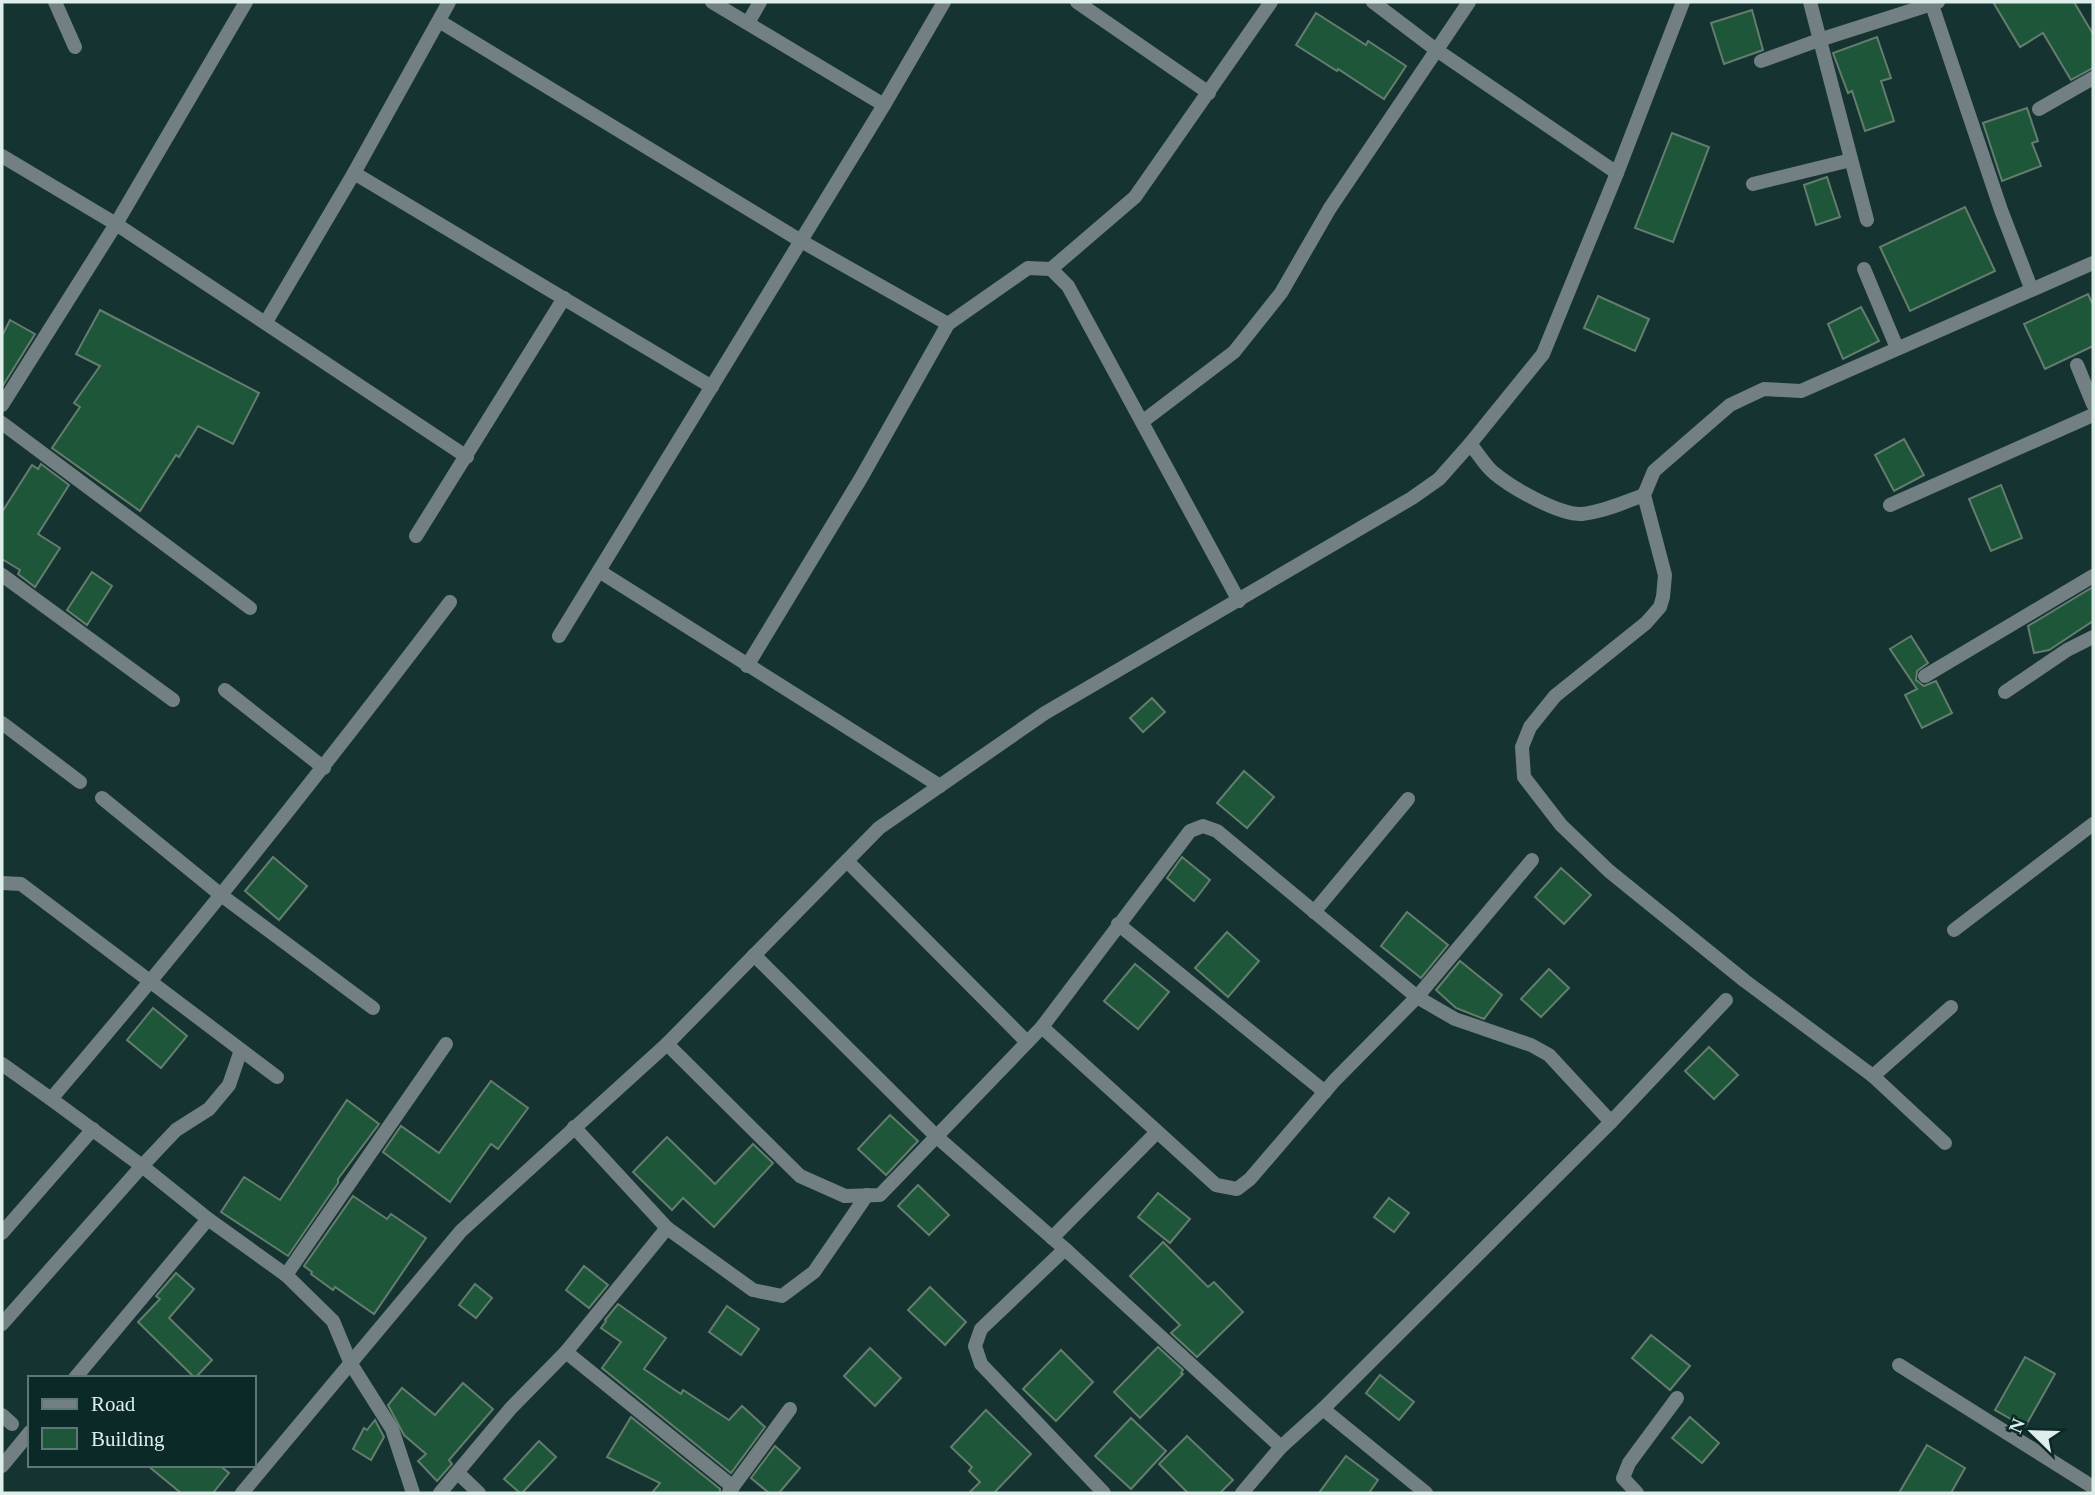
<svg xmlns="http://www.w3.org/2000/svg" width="2095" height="1495" viewBox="0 0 2095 1495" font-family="Georgia,serif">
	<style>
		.building { fill: #1d5638; stroke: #657d6e; stroke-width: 2 }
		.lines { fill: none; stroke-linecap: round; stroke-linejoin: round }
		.service { stroke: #727f83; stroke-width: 14 }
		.minor { stroke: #727f83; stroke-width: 14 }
		.tertiary { stroke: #727f83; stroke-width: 14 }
	</style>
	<rect width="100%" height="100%" fill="#153330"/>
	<g class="building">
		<path d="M1993 2H2074L2093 34V68L2071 80 2043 33 2020 47Z"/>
		<path d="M1752 10 1763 50 1724 64 1711 23Z"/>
		<path d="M1316 13 1366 45 1368 41 1406 66 1384 99 1338 69 1337 71 1296 45Z"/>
		<path d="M1877 37 1891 78 1881 81 1894 121 1865 131 1852 91 1848 93 1833 53Z"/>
		<path d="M2027 108 2038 141 2032 143 2041 166 2002 181 1983 123Z"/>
		<path d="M1672 133 1709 147 1673 242 1635 228Z"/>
		<path d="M1827 177 1840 217 1816 225 1804 185Z"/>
		<path d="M1965 207 1995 271 1910 311 1880 247Z"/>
		<path d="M2088 294 2093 305V346L2045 369 2024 324Z"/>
		<path d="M1598 296 1649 319 1635 351 1584 328Z"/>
		<path d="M1861 307 1879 341 1843 359 1828 324Z"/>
		<path d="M100 310 259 393 233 444 198 426 179 457 176 455 140 511 52 448 80 407 74 403 100 366 76 354Z"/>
		<path d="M10 320 35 334 2 387V336Z"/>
		<path d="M1904 439 1924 475 1894 491 1875 455Z"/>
		<path d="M41 464 69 485 38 534 60 548 35 587 18 574 20 570 2 559V512L32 465 38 469Z"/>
		<path d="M2001 485 2022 538 1991 551 1969 499Z"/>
		<path d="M92 572 112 586 87 625 67 610Z"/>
		<path d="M2093 587V621L2049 650 2034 653 2028 626Z"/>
		<path d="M1911 636 1928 663 1917 671 1916 680 1924 686 1936 681 1952 713 1922 728 1905 695 1917 689 1890 649Z"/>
		<path d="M1152 698 1165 712 1143 732 1130 718Z"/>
		<path d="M1244 771 1274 797 1247 828 1217 803Z"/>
		<path d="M273 857 307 886 279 920 245 891Z"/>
		<path d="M1182 857 1210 880 1194 901 1167 878Z"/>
		<path d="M1561 868 1591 895 1564 924 1535 897Z"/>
		<path d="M1407 912 1448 945 1421 978 1381 946Z"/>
		<path d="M1227 932 1259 961 1228 997 1195 968Z"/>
		<path d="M1460 961 1502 995 1484 1019 1456 1008 1436 990Z"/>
		<path d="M1135 964 1169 992 1138 1029 1104 1001Z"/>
		<path d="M1549 969 1569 988 1541 1017 1521 999Z"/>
		<path d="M153 1008 187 1036 161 1068 127 1040Z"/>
		<path d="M1709 1047 1738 1075 1714 1099 1685 1071Z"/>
		<path d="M491 1081 528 1108 498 1149 491 1144 450 1202 383 1152 401 1126 439 1153Z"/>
		<path d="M347 1100 379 1124 338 1179V1183L288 1256 221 1212 244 1177 280 1200Z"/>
		<path d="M890 1115 918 1141 886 1175 858 1149Z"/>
		<path d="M667 1137 715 1184 753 1144 773 1163 714 1227 683 1198 672 1210 633 1172Z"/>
		<path d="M918 1185 949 1215 929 1235 898 1206Z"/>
		<path d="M1158 1193 1190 1219 1170 1243 1138 1217Z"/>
		<path d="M353 1196 387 1219 391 1214 426 1238 374 1314 335 1287 333 1290 311 1274 312 1272 304 1266Z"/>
		<path d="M1389 1198 1409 1213 1394 1232 1374 1217Z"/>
		<path d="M1163 1242 1208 1287 1214 1282 1243 1312 1197 1357 1171 1333 1180 1325 1130 1276Z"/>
		<path d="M584 1266 608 1285 589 1308 566 1290Z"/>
		<path d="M176 1273 194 1289 169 1318 212 1360 195 1378 138 1322 160 1299 156 1296Z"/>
		<path d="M475 1284 492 1298 476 1318 459 1305Z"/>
		<path d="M930 1287 966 1322 945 1345 908 1310Z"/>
		<path d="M618 1304 666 1338 644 1369 681 1394 683 1390 729 1420 742 1406 765 1427 731 1473 602 1368 621 1342 601 1328 606 1321 605 1320Z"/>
		<path d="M727 1306 759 1329 741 1355 709 1332Z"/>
		<path d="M1651 1335 1690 1366 1670 1390 1632 1358Z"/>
		<path d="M1158 1347 1183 1370 1181 1373 1183 1374 1140 1418 1114 1392Z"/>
		<path d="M870 1348 901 1378 875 1406 844 1376Z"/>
		<path d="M1061 1350 1093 1382 1056 1421 1023 1389Z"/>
		<path d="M2025 1357 2055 1374 2025 1427 1995 1410Z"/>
		<path d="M1380 1375 1414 1402 1399 1420 1366 1393Z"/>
		<path d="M463 1383 493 1409 449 1460 452 1464 437 1481 418 1461 426 1454 404 1435 388 1405 402 1388 435 1415Z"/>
		<path d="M986 1410 1031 1454 994 1493H969L980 1482 969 1471 972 1467 951 1447Z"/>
		<path d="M631 1417 720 1489V1493H652L660 1483 607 1457Z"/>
		<path d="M1690 1417 1719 1443 1702 1463 1672 1438Z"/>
		<path d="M1131 1418 1166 1451 1131 1489 1095 1456Z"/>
		<path d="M375 1420 384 1437 371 1460 353 1449 364 1428 367 1430Z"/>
		<path d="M1187 1436 1233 1480 1220 1493H1188L1159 1464Z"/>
		<path d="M539 1441 556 1457 522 1493H520L504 1479Z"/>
		<path d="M1927 1445 1965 1468 1951 1493H1899Z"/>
		<path d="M775 1446 800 1468 779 1493H769L751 1478Z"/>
		<path d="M1346 1456 1378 1480 1369 1493H1319Z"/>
		<path d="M147 1465H219L229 1473 213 1493H181Z"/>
	</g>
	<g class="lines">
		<g class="service">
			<path d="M1470 444C1478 453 1485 466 1494 473 1512 488 1559 515 1582 514 1603 512 1625 502 1644 495"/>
			<path d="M2 1324 142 1166"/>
			<path d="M2 1415 12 1424"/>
		</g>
		<g class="minor">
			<path d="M55 2 75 47"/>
			<path d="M712 2 884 105"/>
			<path d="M1077 2 1209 93"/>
			<path d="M1373 2 1435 49 1617 173"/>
			<path d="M1810 2 1867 220"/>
			<path d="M1931 2 2001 210 2031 288"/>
			<path d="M439 21 801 241 948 324"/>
			<path d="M748 23 760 2"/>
			<path d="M1761 61 1819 40 1938 2"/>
			<path d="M2039 109 2093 78"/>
			<path d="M2 156 116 224 467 457"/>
			<path d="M354 173 712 387"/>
			<path d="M1753 184 1851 160"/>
			<path d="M1051 269 1068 286 1239 601"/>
			<path d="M1864 269 1897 348"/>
			<path d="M266 322 354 173 449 2"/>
			<path d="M2077 365 2093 404"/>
			<path d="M2 405 116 224 246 2"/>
			<path d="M1142 422 1234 352 1281 293 1330 208 1469 2"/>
			<path d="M2 423 250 608"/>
			<path d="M1890 505 2093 415"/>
			<path d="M416 536 564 298"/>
			<path d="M599 571 940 786"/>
			<path d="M2 575 173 700"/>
			<path d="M559 636 884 105 944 2"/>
			<path d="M747 666 861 478 948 324 1028 268 1051 269 1135 197 1271 2"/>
			<path d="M1925 676 2093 576"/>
			<path d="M225 690 324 768"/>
			<path d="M2005 692 2067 650 2093 637"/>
			<path d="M2 723 80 782"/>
			<path d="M102 798 221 895 373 1008"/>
			<path d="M847 861 1027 1042"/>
			<path d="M2 883 21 884 277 1077"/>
			<path d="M1314 912 1408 799"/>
			<path d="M1118 924 1325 1092"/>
			<path d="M1954 930 2093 824"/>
			<path d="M754 955 937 1137 1065 1249 1281 1447"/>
			<path d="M1042 1027 1216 1185 1237 1189 1250 1179 1334 1081 1417 997 1532 860"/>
			<path d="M667 1044 800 1176 845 1196 880 1195 1042 1027 1190 831 1203 826 1217 831 1417 997 1455 1019 1531 1045 1549 1055 1611 1122"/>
			<path d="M1873 1076 1951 1007"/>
			<path d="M51 1099C190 937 321 772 450 602"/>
			<path d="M574 1127 667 1228 753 1290 782 1296 814 1272 867 1195"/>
			<path d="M1945 1143 1873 1076 1745 981 1609 871 1561 825 1524 777 1522 747 1530 727 1555 696 1646 623 1660 607 1663 597 1665 575 1644 495 1654 471 1730 405 1764 389 1801 391 2093 263"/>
			<path d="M142 1166 176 1130 209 1109 229 1085 241 1050"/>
			<path d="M2 1233 93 1129"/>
			<path d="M1052 1238 1157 1132"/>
			<path d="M1065 1249 981 1329 975 1346 981 1364 1104 1493"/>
			<path d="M286 1275 446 1044"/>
			<path d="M566 1352 733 1487"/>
			<path d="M351 1364 392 1429 413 1493"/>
			<path d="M1899 1365 2093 1487"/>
			<path d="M75 1378 208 1219"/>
			<path d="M1323 1409 1426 1493"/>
			<path d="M2 1466 30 1432"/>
			<path d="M458 1473 479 1493"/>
			<path d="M729 1492 790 1409"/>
			<path d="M440 1493 511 1408 566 1352 667 1228"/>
			<path d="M1242 1493 1281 1447 1323 1409 1611 1122 1726 1000"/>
			<path d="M1637 1493 1623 1478 1629 1463 1677 1398"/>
		</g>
		<g class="tertiary">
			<path d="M2 1064 51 1099 142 1166 208 1219 286 1275 333 1321 351 1364"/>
			<path d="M242 1493 461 1231 667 1044 879 828 1045 713 1412 498 1439 479 1470 444 1543 354 1617 173 1683 2"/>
		</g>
	</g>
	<rect width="2095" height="1495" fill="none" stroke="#ddeeeb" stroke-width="7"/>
	<rect x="28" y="1376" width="228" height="91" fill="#0b2926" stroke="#5f7875" stroke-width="2"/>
	<rect x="42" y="1399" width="35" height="10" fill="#727f83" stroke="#5f7875" stroke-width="2"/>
	<text x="91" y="1411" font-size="21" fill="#ddeeeb">Road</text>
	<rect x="42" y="1428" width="35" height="21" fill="#1d5638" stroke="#5f7875" stroke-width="2"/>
	<text x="91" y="1446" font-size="21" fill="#ddeeeb">Building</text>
	<g transform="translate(2032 1432) rotate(293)" stroke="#0b2926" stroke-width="5" paint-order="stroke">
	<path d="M0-5L12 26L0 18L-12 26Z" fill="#ddeeeb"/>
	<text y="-10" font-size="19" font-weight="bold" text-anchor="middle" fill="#ddeeeb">N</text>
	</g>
</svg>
